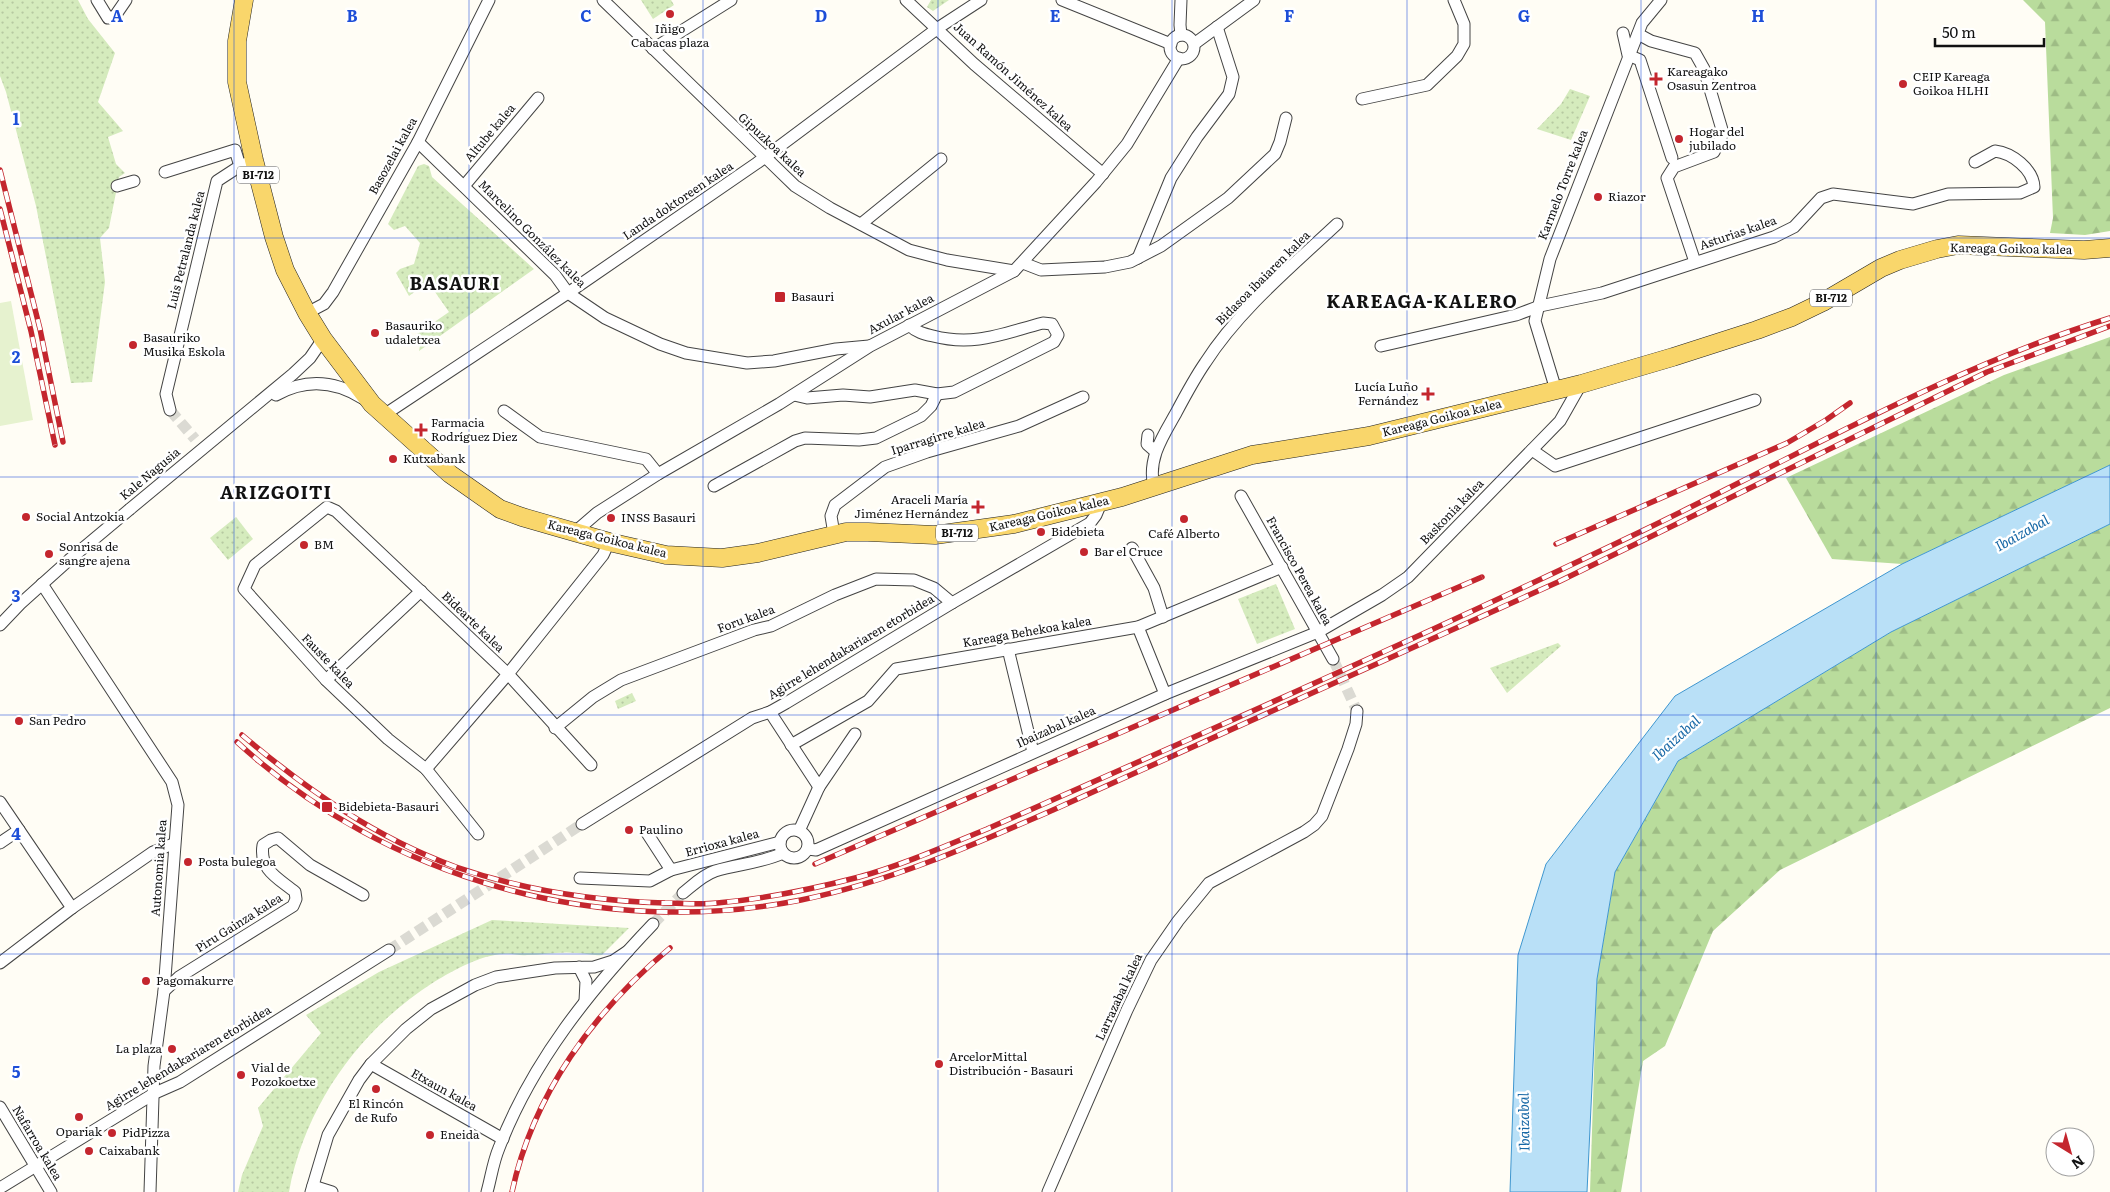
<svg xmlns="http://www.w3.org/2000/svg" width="2110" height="1192" viewBox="0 0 2110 1192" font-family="Literata,serif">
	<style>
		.grass { fill: url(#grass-dots) }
		.forest { fill: url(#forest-firs) }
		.pitch { fill: #e6f2cf }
		.water { fill: #b9e0f7; stroke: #3f96cf }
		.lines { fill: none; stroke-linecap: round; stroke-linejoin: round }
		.street-tunnel { stroke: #dbdad3; stroke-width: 11; stroke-dasharray: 11 5.5; stroke-linecap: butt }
		.street-casing { stroke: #444; stroke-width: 13 }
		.primary-casing { stroke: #222; stroke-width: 19 }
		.street { stroke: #fff; stroke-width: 11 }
		.primary { stroke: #f9d66b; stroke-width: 18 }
		.rail-casing { stroke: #c4262e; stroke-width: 5.5 }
		.rail { stroke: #fff; stroke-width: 4; stroke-dasharray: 11; stroke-linecap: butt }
		.street-bridge-casing { stroke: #444; stroke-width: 13; stroke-linecap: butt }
		.street-bridge { stroke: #fff; stroke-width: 11 }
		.grid { fill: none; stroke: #1d4ed8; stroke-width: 1; stroke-opacity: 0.55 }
		.poi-dot { fill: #c4262e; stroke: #fff; stroke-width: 2 }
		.labels { text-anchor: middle; stroke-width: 5; stroke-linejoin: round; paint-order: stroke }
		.shield { fill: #fff; stroke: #585858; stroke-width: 1 }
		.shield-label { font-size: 11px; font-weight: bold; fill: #111 }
		.poi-label { font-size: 12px; fill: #111; stroke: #fff; text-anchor: start }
		.street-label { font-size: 12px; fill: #111; stroke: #fff }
		.water-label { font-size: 14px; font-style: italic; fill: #1768a6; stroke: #fff }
		.district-label { font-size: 18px; font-weight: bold; letter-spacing: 1px; fill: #111; stroke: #fff }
		.grid-label { font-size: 16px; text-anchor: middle; font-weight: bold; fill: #1d4ed8; stroke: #fff; stroke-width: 5; stroke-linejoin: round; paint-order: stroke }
	</style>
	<defs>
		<pattern id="grass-dots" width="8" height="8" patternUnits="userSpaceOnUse" patternTransform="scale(1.25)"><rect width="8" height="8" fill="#d5ebbd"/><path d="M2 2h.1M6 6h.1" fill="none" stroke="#b6c8a1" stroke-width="1.8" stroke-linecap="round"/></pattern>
		<pattern id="forest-firs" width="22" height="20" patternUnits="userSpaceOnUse" patternTransform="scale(1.25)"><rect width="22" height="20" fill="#b9dc9c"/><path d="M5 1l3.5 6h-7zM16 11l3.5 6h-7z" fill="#9ebc85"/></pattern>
	</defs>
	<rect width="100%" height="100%" fill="#fffdf5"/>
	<g class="grass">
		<path d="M0 0H78L88 19 115 53 98 102 123 131 108 137 116 164 125 173 119 177 109 228 100 238 105 282 92 382 71 383 36 206 6 92 0 76Z"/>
		<path d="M641 0H671L674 5 653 19Z"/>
		<path d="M931 0H949L933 11 927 7Z"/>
		<path d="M1570 89 1590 96 1571 140 1537 129 1561 104Z"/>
		<path d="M424 164 429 166 432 177 534 269 419 351 421 340 417 334 449 312 428 282 409 296 396 273 400 269 414 264 420 243 405 226 394 230 388 224 418 166Z"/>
		<path d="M236 517 253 539 228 560 210 538Z"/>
		<path d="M1276 584 1295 629 1257 644 1238 599Z"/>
		<path d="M1558 643 1561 646 1507 693 1490 668Z"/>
		<path d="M632 693 636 701 618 709 615 701Z"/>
		<path d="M492 920 629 928 602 955C592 956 585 953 576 953 560 951 543 955 527 955 519 956 511 953 504 954 480 955 454 970 434 982 360 1029 305 1105 289 1192H238L242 1175 263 1126 258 1108 321 1033 306 1015 379 972Z"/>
	</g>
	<g class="forest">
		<path d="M2023 0H2110V231L2085 235 2050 233 2053 218 2045 22Z"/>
		<path d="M2110 337V465L1902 564 1832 559 1786 478 2004 375Z"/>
		<path d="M2110 524V708L1780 870 1713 931 1665 1046 1643 1061 1621 1192H1590L1597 979 1615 872 1678 761 1891 632Z"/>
	</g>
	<path class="pitch" d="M11 301 33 420 0 426V303Z"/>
	<path class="water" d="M2110 465V524L1891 632 1678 761 1615 872 1597 979 1587 1192H1510L1518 955 1546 864 1675 696 1902 564Z"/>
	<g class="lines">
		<g class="street-tunnel">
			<path d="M170 410 195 439"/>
			<path d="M1333 659 1357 711"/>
			<path d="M653 924 683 893"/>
			<path d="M389 950 582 824"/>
		</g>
		<g class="street-casing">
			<g id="street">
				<path d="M97 0 108 18 115 16 126 0"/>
				<path d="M603 0 795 186 830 208 909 250 947 260 1014 271"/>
				<path d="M906 0 974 64 1103 174"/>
				<path d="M1062 0 1171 44"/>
				<path d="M1181 0 1180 25 1181 35"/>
				<path d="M1623 33 1628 55 1640 60 1672 158"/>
				<path d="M1638 34 1651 41 1695 53 1704 69 1723 133 1714 152 1674 167 1667 178 1695 262"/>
				<circle cx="1182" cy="47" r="12"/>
				<path d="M1194 44 1254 0"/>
				<path d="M653 49 731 0"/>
				<path d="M1362 99 1427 85 1457 56 1464 44V24L1454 0"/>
				<path d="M418 142 555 275 568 293 605 318 660 344 686 353 747 363 774 361 836 349 869 346"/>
				<path d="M165 172 235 150 240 166"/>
				<path d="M117 186 134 181"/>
				<path d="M464 186 538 98"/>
				<path d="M861 224 941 159"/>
				<path d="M1138 258 1171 178 1197 137 1229 94 1233 77 1217 27"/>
				<path d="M1023 263 1041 270 1105 267 1130 262 1161 246 1228 198 1275 154 1280 142 1286 118"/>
				<path d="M307 313 324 304 333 292 418 142 489 0"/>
				<path d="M1381 346 1516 315 1540 306 1602 293 1774 237 1794 227 1821 198 1833 194 1913 204 1948 194 2020 193 2034 187C2033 169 2012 153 1995 151L1975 162"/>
				<path d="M1556 390 1535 321 1550 259 1642 23 1661 0"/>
				<path d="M276 395C306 378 336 381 364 399"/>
				<path d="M794 395 807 398 843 395 870 397 915 390 937 394 954 392 1054 342 1058 335 1052 324 1043 323C1004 333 975 347 933 336 924 334 916 332 909 325"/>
				<path d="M170 410 166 394 217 181 240 166 254 160"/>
				<path d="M504 411 540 437 646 459 658 474"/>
				<path d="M384 415 568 293 757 163 938 28 981 0"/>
				<path d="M1148 435 1147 444 1155 451"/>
				<path d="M1532 450 1555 466 1755 400"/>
				<path d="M714 486 795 441 805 438 859 440 876 438 921 416 931 406 937 394"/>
				<path d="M1154 487C1147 459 1163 436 1176 413 1185 396 1194 379 1205 363 1239 310 1291 267 1337 224"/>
				<path d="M1241 496 1333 659"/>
				<path d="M130 509 293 374 310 358 323 339"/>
				<path d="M575 532 597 513 658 474 779 404 870 346 1014 271 1096 182 1127 144 1179 58"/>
				<path d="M834 534 831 516 835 505 885 467 927 452 1019 426 1083 397"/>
				<path d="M1132 548 1154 588 1163 617"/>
				<path d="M42 584 172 782 178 805 164 991 154 1066 150 1192"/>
				<path d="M0 625 20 604 69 560"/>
				<path d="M1138 627 1165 694"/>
				<path d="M1008 649 1033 752"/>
				<path d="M326 680 421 591"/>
				<path d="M770 712 819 787"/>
				<path d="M555 728 593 697 621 680 754 630 771 626 835 595 876 579 914 580 934 588 952 603"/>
				<path d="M791 745 868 701 896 669 1138 627 1282 567"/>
				<path d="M426 769 508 674 603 555 609 542"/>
				<path d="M0 802 72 908"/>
				<path d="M582 824 752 718 770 712 786 703 952 603 1090 523 1096 515 1101 503"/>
				<circle cx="794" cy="844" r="14"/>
				<path d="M799 831 819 787 855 734"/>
				<path d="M647 833 671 870 780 842"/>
				<path d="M478 834 426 769 388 739 326 680 244 589 255 565 327 507 336 511 508 674 591 765"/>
				<path d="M0 843 19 830"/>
				<path d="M808 849 816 850 1165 694 1318 632 1382 595 1408 577 1560 421 1581 384"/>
				<path d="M580 878 650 881 671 870"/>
				<path d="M683 893C693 885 703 875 715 871 738 864 762 863 783 853"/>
				<path d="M0 963 72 908 153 852 173 844"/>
				<path d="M579 967 586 981 585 1001"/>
				<path d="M164 991 179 977 293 906 296 899 295 892C278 878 259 870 263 845L271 840 278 838 310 865 363 895"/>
				<path d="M371 1064 503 1139"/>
				<path d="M0 1107 51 1192"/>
				<path d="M313 1186 332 1192"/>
				<path d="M0 1188 155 1093 180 1082 389 950"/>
				<path d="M311 1192 328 1135 359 1080 371 1064 406 1029 431 1009 475 985 496 977 555 968 594 967 613 961 628 951"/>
				<path d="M487 1192C491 1178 493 1162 499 1148 532 1062 590 990 653 924"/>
				<path d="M1048 1192 1127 1010 1151 960 1178 921 1209 883 1304 832 1314 825 1322 816 1348 749 1356 724 1357 711"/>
			</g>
		</g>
		<g class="primary-casing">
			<path id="primary" d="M244 0 237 41V82L254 160 274 237 285 270 307 313 323 339 372 404 450 474 500 509 522 517 609 542 666 555 722 558 758 553 846 532H868L935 535 1014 524 1122 497 1252 455 1369 436 1581 384 1673 357 1757 330 1792 317 1823 302 1881 268 1900 260 1937 249 1958 245 2084 250 2110 248"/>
		</g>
		<use href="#street" class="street"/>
		<use href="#primary" class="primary"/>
		<g class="rail-casing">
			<g id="rail">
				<path d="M0 170 40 329 63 442"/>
				<path d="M0 209 31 331 55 445"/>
				<path d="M1556 544 1787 443 1826 420 1850 403"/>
				<path d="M242 735C306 789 376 838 456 867 523 890 595 901 665 903 682 903 700 905 717 903 764 899 813 889 859 877 903 865 945 846 987 829 1206 732 1426 635 1642 531 1796 457 1946 369 2110 318"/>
				<path d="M237 742C386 879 601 940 801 900 889 882 971 846 1053 810L1558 582 1987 372 2110 326"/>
				<path d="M815 864 1482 577"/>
				<path d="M512 1192C533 1094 594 1011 670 948"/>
			</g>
		</g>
		<use href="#rail" class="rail"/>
		<g class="street-bridge-casing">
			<path id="street-bridge" d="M69 560 130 509"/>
		</g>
		<use href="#street-bridge" class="street-bridge"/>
	</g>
	<path class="grid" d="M234 0V1192M469 0V1192M703 0V1192M938 0V1192M1172 0V1192M1407 0V1192M1641 0V1192M1876 0V1192M0 238H2110M0 477H2110M0 715H2110M0 954H2110"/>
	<g class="poi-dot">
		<circle cx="670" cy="14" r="5"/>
		<path d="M1653.5 71.5h5v5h5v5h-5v5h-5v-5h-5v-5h5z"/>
		<circle cx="1903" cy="84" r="5"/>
		<circle cx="1679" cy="139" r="5"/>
		<circle cx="1598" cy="197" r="5"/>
		<rect x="774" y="291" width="12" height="12" rx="2.5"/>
		<circle cx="375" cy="333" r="5"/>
		<circle cx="133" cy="345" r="5"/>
		<path d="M1425.5 386.5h5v5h5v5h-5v5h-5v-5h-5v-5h5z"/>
		<path d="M418.5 422.5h5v5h5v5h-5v5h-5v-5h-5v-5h5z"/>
		<circle cx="393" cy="459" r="5"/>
		<path d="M975.5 499.5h5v5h5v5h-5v5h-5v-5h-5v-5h5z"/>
		<circle cx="26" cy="517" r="5"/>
		<circle cx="611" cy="518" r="5"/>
		<circle cx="1184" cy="519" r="5"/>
		<circle cx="1041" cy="532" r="5"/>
		<circle cx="304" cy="545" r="5"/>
		<circle cx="1084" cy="552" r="5"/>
		<circle cx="49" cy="554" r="5"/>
		<circle cx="19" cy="721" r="5"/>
		<rect x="321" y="801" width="12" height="12" rx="2.5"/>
		<circle cx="629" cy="830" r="5"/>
		<circle cx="188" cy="862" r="5"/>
		<circle cx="146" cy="981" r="5"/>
		<circle cx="172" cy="1049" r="5"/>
		<circle cx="939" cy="1064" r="5"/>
		<circle cx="241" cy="1075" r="5"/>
		<circle cx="376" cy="1089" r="5"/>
		<circle cx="79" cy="1117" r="5"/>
		<circle cx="112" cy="1133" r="5"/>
		<circle cx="430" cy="1135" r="5"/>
		<circle cx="89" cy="1151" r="5"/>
	</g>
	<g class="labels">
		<g class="shield">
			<rect x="237" y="166.5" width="42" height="17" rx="4"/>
			<rect x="1810" y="289.5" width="42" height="17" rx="4"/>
			<rect x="936" y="524.5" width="42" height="17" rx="4"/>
		</g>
		<g class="shield-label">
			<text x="258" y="179">BI-712</text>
			<text x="1831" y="302">BI-712</text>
			<text x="957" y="537">BI-712</text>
		</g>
		<g class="poi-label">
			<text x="670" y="33" text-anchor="middle">Iñigo<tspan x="670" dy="14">Cabacas plaza</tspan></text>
			<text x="1667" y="76">Kareagako<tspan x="1667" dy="14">Osasun Zentroa</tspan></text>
			<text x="1913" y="81">CEIP Kareaga<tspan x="1913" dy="14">Goikoa HLHI</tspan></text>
			<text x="1689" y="136">Hogar del<tspan x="1689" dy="14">jubilado</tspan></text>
			<text x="1608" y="201">Riazor</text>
			<text x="791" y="301">Basauri</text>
			<text x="385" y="330">Basauriko<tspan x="385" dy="14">udaletxea</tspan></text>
			<text x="143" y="342">Basauriko<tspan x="143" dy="14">Musika Eskola</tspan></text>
			<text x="1418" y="391" text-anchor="end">Lucía Luño<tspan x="1418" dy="14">Fernández</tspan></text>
			<text x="431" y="427">Farmacia<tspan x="431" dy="14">Rodríguez Diez</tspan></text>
			<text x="403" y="463">Kutxabank</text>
			<text x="968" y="504" text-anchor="end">Araceli María<tspan x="968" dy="14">Jiménez Hernández</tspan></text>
			<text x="36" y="521">Social Antzokia</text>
			<text x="621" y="522">INSS Basauri</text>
			<text x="1051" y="536">Bidebieta</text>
			<text x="1184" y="538" text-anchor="middle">Café Alberto</text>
			<text x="314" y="549">BM</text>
			<text x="59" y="551">Sonrisa de<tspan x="59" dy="14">sangre ajena</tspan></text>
			<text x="1094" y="556">Bar el Cruce</text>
			<text x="29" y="725">San Pedro</text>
			<text x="338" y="811">Bidebieta-Basauri</text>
			<text x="639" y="834">Paulino</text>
			<text x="198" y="866">Posta bulegoa</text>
			<text x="156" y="985">Pagomakurre</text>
			<text x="162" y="1053" text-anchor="end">La plaza</text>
			<text x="949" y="1061">ArcelorMittal<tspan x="949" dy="14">Distribución - Basauri</tspan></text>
			<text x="251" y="1072">Vial de<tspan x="251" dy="14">Pozokoetxe</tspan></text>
			<text x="376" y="1108" text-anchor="middle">El Rincón<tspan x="376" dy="14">de Rufo</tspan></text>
			<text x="79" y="1136" text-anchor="middle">Opariak</text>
			<text x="122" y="1137">PidPizza</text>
			<text x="440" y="1139">Eneida</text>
			<text x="99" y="1155">Caixabank</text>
		</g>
		<g class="street-label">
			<text transform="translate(1013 77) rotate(42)" y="4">Juan Ramón Jiménez kalea</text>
			<text transform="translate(490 133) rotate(-50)" y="4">Altube kalea</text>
			<text transform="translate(772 145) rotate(43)" y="4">Gipuzkoa kalea</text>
			<text transform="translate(393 156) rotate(-61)" y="4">Basozelai kalea</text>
			<text transform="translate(1563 185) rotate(-69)" y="4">Karmelo Torre kalea</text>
			<text transform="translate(678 201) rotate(-34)" y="4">Landa doktoreen kalea</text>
			<text transform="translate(1738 233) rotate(-19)" y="4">Asturias kalea</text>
			<text transform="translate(532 234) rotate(45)" y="4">Marcelino González kalea</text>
			<text transform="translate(2011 249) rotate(1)" y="4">Kareaga Goikoa kalea</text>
			<text transform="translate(186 250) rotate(-76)" y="4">Luis Petralanda kalea</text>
			<text transform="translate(1263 278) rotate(-45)" y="4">Bidasoa ibaiaren kalea</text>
			<text transform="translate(901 314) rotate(-28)" y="4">Axular kalea</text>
			<text transform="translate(1442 418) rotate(-14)" y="4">Kareaga Goikoa kalea</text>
			<text transform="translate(938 437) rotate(-17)" y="4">Iparragirre kalea</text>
			<text transform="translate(150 474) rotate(-40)" y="4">Kale Nagusia</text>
			<text transform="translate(1452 512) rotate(-46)" y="4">Baskonia kalea</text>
			<text transform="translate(1049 514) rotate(-13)" y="4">Kareaga Goikoa kalea</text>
			<text transform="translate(607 539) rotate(14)" y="4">Kareaga Goikoa kalea</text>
			<text transform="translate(1299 571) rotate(61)" y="4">Francisco Perea kalea</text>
			<text transform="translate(746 619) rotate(-20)" y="4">Foru kalea</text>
			<text transform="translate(473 622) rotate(44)" y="4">Bidearte kalea</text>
			<text transform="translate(1027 632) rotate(-10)" y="4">Kareaga Behekoa kalea</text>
			<text transform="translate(851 647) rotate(-31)" y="4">Agirre lehendakariaren etorbidea</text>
			<text transform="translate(328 661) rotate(46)" y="4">Fauste kalea</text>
			<text transform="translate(1056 727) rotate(-24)" y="4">Ibaizabal kalea</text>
			<text transform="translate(722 843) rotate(-15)" y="4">Errioxa kalea</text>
			<text transform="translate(159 868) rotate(-86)" y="4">Autonomia kalea</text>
			<text transform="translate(239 923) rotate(-32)" y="4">Piru Gainza kalea</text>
			<text transform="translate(1119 997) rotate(-65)" y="4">Larrazabal kalea</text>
			<text transform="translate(188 1058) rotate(-31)" y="4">Agirre lehendakariaren etorbidea</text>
			<text transform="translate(444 1090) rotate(29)" y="4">Etxaun kalea</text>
			<text transform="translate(37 1143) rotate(59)" y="4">Nafarroa kalea</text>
		</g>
		<g class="water-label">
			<text transform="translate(2022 533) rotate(-29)" y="5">Ibaizabal</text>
			<text transform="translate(1676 738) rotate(-42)" y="5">Ibaizabal</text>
			<text transform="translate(1524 1122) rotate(-91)" y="5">Ibaizabal</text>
		</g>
		<g class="district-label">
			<text x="455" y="290">BASAURI</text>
			<text x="1422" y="308">KAREAGA-KALERO</text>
			<text x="276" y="499">ARIZGOITI</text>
		</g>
	</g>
	<g class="grid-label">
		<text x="117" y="22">A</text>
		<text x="352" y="22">B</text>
		<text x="586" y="22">C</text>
		<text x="821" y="22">D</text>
		<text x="1055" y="22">E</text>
		<text x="1289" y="22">F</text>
		<text x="1524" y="22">G</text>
		<text x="1758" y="22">H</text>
		<text x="16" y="125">1</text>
		<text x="16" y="363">2</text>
		<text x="16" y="602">3</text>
		<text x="16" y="840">4</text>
		<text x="16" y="1078">5</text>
	</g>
	<g transform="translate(2070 1152) rotate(143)"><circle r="24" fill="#ffffff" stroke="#a0a0a0"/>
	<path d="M0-4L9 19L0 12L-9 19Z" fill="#c4262e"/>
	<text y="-8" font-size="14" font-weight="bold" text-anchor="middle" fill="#111111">N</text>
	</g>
	<path d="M1935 38v8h109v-8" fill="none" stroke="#111111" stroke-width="2.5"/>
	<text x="1942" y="38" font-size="15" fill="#111111" stroke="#ffffff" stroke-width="4" paint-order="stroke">50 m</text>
</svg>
